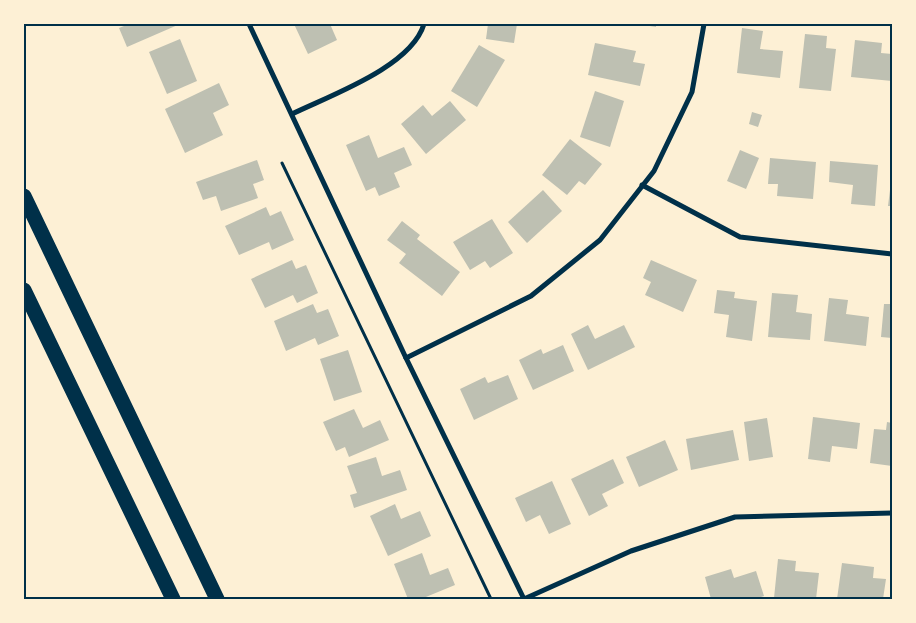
<svg xmlns="http://www.w3.org/2000/svg" width="916" height="623" viewBox="0 0 916 623" font-family="'Fira Sans Condensed',sans-serif">
	<style>
		.building { fill: #bec0b2 }
		.lines { fill: none; stroke-linecap: round; stroke-linejoin: round }
		.path { stroke: #003049; stroke-width: 3 }
		.minor { stroke: #003049; stroke-width: 5 }
		.motorway { stroke: #003049; stroke-width: 15 }
		.neatline { fill: none; stroke: #003049; stroke-width: 2 }
	</style>
	<rect width="100%" height="100%" fill="#fdf0d5"/>
	<g class="building">
		<path d="M129 24H180L127 47 119 28Z"/>
		<path d="M294 24H330L337 40 308 54Z"/>
		<path d="M488 24H517L514 43 486 39Z"/>
		<path d="M637 24H656V27Z"/>
		<path d="M742 28 763 31 760 49 783 51 780 78 737 73Z"/>
		<path d="M805 34 827 36 826 48 836 49 831 91 799 88Z"/>
		<path d="M180 39 197 81 167 94 149 52Z"/>
		<path d="M855 40 882 43 881 53 892 54V81L851 77Z"/>
		<path d="M595 43 636 51 633 62 645 64 640 86 588 75Z"/>
		<path d="M479 45 505 60 477 107 451 91Z"/>
		<path d="M219 83 229 105 213 113 223 135 185 153 165 109Z"/>
		<path d="M595 91 624 101 610 147 580 137Z"/>
		<path d="M450 101 466 120 426 154 401 124 423 105 432 116Z"/>
		<path d="M752 112 762 115 758 127 749 124Z"/>
		<path d="M369 135 378 158 404 147 412 165 394 173 400 187 379 196 375 187 366 191 346 145Z"/>
		<path d="M570 139 602 164 585 185 579 181 567 195 542 175Z"/>
		<path d="M740 150 759 158 746 189 727 181Z"/>
		<path d="M770 158 816 162 813 199 777 196 778 184H768Z"/>
		<path d="M257 160 264 180 253 184 258 198 221 211 216 196 203 200 196 182Z"/>
		<path d="M830 161 878 165 875 206 851 204 853 185 829 182Z"/>
		<path d="M891 182H892V206H888Z"/>
		<path d="M543 190 562 211 527 243 508 222Z"/>
		<path d="M266 207 270 216 281 211 294 240 272 250 269 242 239 255 225 226Z"/>
		<path d="M492 219 513 253 490 268 485 261 470 270 453 242Z"/>
		<path d="M402 221 420 235 417 239 460 272 442 296 399 263 406 254 387 240Z"/>
		<path d="M292 260 296 269 306 265 318 293 297 303 293 295 265 308 251 279Z"/>
		<path d="M651 260 697 280 683 312 645 295 651 282 643 278Z"/>
		<path d="M717 290 735 292 734 298 757 301 752 341 726 337 729 315 714 313Z"/>
		<path d="M772 293 798 295 796 312 812 314 810 340 768 337Z"/>
		<path d="M829 298 848 300 846 314 869 317 866 346 824 341Z"/>
		<path d="M313 304 317 313 328 309 339 336 318 345 315 338 286 351 274 321Z"/>
		<path d="M884 304H892V338L881 337Z"/>
		<path d="M588 325 595 339 624 325 635 347 588 370 571 334Z"/>
		<path d="M563 345 574 371 533 390 519 360 541 349 543 354Z"/>
		<path d="M348 350 362 392 334 401 320 359Z"/>
		<path d="M508 375 518 399 474 420 460 389 485 377 488 383Z"/>
		<path d="M354 409 363 428 380 420 389 440 349 457 345 447 336 451 323 422Z"/>
		<path d="M813 417 860 423 857 449 832 446 830 462 808 459Z"/>
		<path d="M767 418 773 457 749 461 744 422Z"/>
		<path d="M887 422 892 423V466L870 463 874 429 886 430Z"/>
		<path d="M733 430 739 460 691 470 686 439Z"/>
		<path d="M665 440 678 470 639 487 626 457Z"/>
		<path d="M376 457 382 476 400 470 407 490 354 508 350 495 357 493 347 466Z"/>
		<path d="M613 459 624 483 602 494 608 506 589 516 571 479Z"/>
		<path d="M552 481 571 524 549 534 540 515 526 522 515 498Z"/>
		<path d="M395 504 401 519 420 511 431 536 388 556 370 516Z"/>
		<path d="M422 553 430 575 448 568 455 585 421 599H408L394 564Z"/>
		<path d="M778 559 796 561 795 571 819 573 816 599 774 598Z"/>
		<path d="M842 563 874 567 873 578 886 579 883 599H837Z"/>
		<path d="M731 569 734 578 756 571 764 596 755 599H711L705 577Z"/>
	</g>
	<g class="lines">
		<path class="path" d="M282 163 491 599"/>
		<g class="minor">
			<path d="M249 24 406 358 524 599"/>
			<path d="M292 114C331 95 411 67 424 24"/>
			<path d="M642 185 740 237 892 254"/>
			<path d="M406 358 531 296 600 240 654 171 692 92 704 24"/>
			<path d="M524 599 631 551 735 517 892 513"/>
		</g>
		<g class="motorway">
			<path d="M24 196 217 599"/>
			<path d="M24 290 173 599"/>
		</g>
	</g>
	<rect width="916" height="623" fill="none" stroke="#fdf0d5" stroke-width="50"/>
	<rect x="25" y="25" width="866" height="573" class="neatline"/>
</svg>
